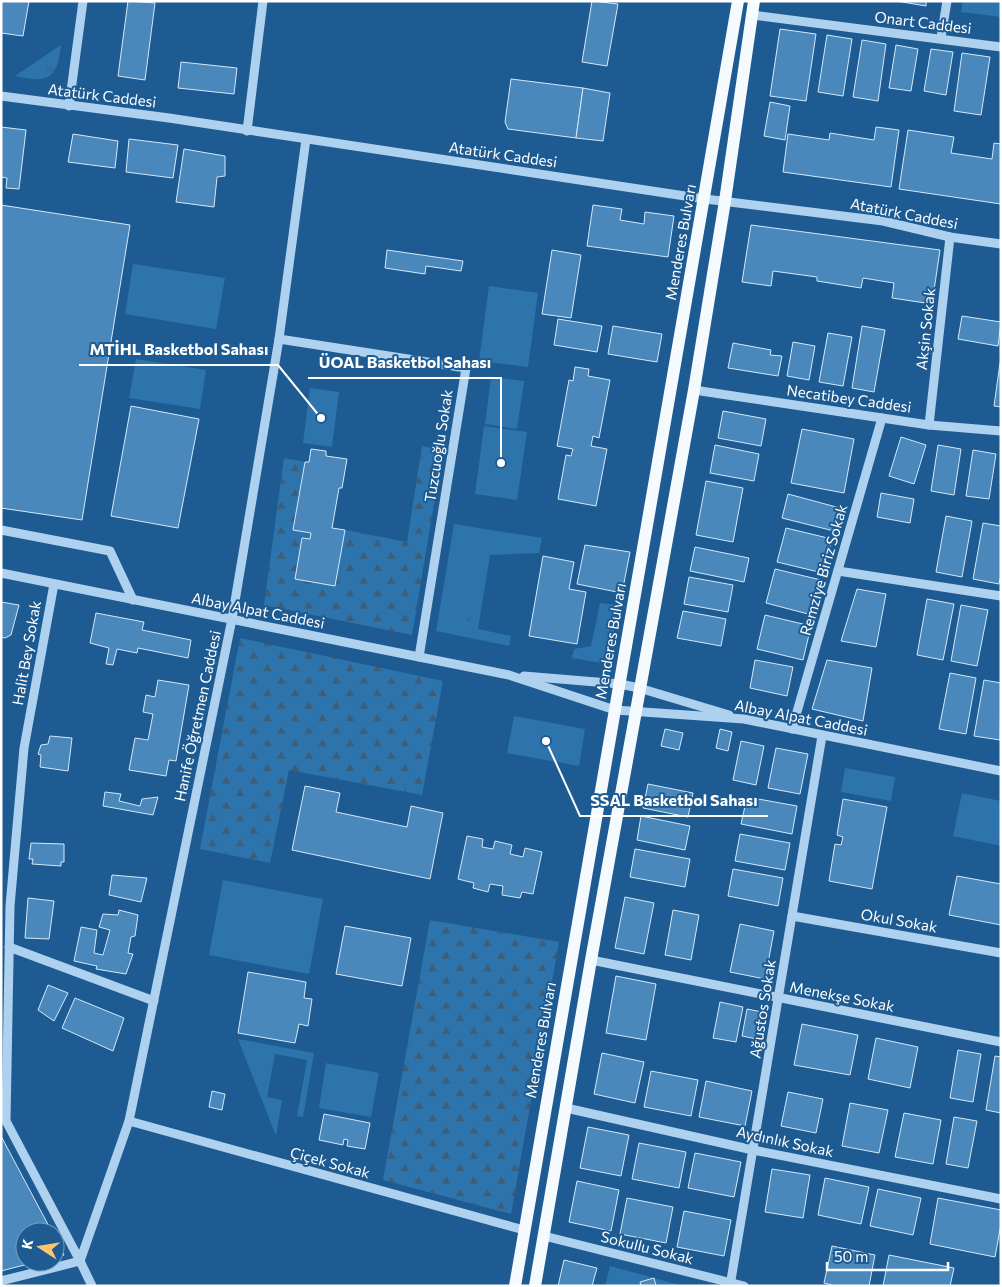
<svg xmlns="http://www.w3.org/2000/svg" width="1002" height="1287" viewBox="0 0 1002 1287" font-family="Commissioner,sans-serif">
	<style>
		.grass { fill: #2d74ad }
		.forest { fill: url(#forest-firs) }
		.park { fill: url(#park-tufts) }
		.building { fill: #4a87ba; stroke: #d3e9fa }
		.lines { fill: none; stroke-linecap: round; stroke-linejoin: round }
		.minor { stroke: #add1ee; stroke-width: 9 }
		.major { stroke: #f5faff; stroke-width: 12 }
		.labels { text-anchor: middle; stroke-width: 4; stroke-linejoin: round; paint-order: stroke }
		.street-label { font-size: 15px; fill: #fff; stroke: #1d5b92 }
		.leader { fill: none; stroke: #fff; stroke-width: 2 }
		.callout-dot { fill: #fff; stroke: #1d5b92; stroke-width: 2 }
		.callout-label { font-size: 16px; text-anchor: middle; font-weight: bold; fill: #fff; stroke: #1d5b92; stroke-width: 4; stroke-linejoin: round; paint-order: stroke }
	</style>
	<defs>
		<pattern id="forest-firs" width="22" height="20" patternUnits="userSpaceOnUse" patternTransform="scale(1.25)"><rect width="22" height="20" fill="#2d74ad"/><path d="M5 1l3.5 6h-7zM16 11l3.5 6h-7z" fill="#3e5e78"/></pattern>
		<pattern id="park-tufts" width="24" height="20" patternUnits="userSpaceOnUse" patternTransform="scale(1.25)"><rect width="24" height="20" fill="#2d74ad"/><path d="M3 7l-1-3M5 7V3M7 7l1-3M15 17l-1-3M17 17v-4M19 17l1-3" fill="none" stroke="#3e5e78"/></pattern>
	</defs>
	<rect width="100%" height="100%" fill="#1d5b92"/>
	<g class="grass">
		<path d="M963 1H1001V17L961 12Z"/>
		<path d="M133 264 225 278 216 329 125 314Z"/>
		<path d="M489 286 538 293 528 367 479 361Z"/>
		<path d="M136 359 206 370 200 409 129 398Z"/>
		<path d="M491 377 524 381 517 429 485 424Z"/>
		<path d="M310 388 339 392 332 447 303 443Z"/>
		<path d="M484 426 527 432 517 500 475 494Z"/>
		<path d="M454 524 542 538 539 553 490 555 478 629 511 636 509 646 436 631Z"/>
		<path d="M600 603 619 605 607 664 572 658 574 649 591 646Z"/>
		<path d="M514 716 585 729 579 766 507 753Z"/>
		<path d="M845 768 895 777 891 801 841 792Z"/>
		<path d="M962 793 1001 801V846L953 836Z"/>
		<path d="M223 880 323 899 309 974 209 955Z"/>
		<path d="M238 1039 314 1053 303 1117 297 1116 307 1060 275 1054 267 1097 282 1100 276 1136Z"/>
		<path d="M326 1063 379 1073 371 1117 319 1108Z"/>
		<path d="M610 1266 683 1286H605Z"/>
	</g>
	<g class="forest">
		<path d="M422 446 443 450 412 635 264 605 284 458 305 462 294 530 311 533 310 539 302 538 295 579 335 586 345 530 407 542Z"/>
		<path d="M240 638 443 681 422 795 289 770 270 863 200 849Z"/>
		<path d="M430 920 559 942 511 1214 383 1180Z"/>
	</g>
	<g class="park">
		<path d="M61 45C57 80 48 83 15 76Z"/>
		<path d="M448 608 472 613 469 630 444 625Z"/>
	</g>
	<g class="building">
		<path d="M1 1H29L23 36 1 33Z"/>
		<path d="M128 1 155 3 145 80 118 76Z"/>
		<path d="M592 1 618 4 607 66 582 62Z"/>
		<path d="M896 1H926V6Z"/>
		<path d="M780 29 816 34 806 101 770 96Z"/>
		<path d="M827 35 852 39 843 96 818 92Z"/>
		<path d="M862 40 886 44 878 101 853 97Z"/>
		<path d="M896 45 918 49 911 91 889 88Z"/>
		<path d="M931 49 953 52 946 95 924 91Z"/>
		<path d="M962 53 990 57 981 115 954 111Z"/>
		<path d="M181 62 237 68 234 94 178 88Z"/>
		<path d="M511 79 583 88 576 138 508 129 505 122Z"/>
		<path d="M583 88 610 93 603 141 576 138Z"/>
		<path d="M770 102 790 106 785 140 764 136Z"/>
		<path d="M1 127 26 130 19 189 6 188 7 178 1 177Z"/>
		<path d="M876 127 899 130 891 187 783 172 788 134 829 140 830 133 874 140Z"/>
		<path d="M908 130 954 137 951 153 992 159 994 143 1001 144V204L899 189Z"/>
		<path d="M73 134 118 141 115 168 68 162Z"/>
		<path d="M129 139 178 145 173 178 126 172Z"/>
		<path d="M184 149 225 156V176L217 177 214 207 176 202Z"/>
		<path d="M1 205 130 225 82 520 1 508Z"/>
		<path d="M593 205 622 209 620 220 644 224 645 212 674 216 668 257 587 246Z"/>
		<path d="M751 225 940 250 932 304 892 298 894 283 863 278 861 288 817 281V277L773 271 771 286 742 282Z"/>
		<path d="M387 250 463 261 461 271 426 266 425 274 385 268Z"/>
		<path d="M552 250 581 255 571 318 542 314Z"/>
		<path d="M962 316 1001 322 998 346 958 339Z"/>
		<path d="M558 319 602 326 597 352 554 345Z"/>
		<path d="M613 326 662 334 657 362 608 354Z"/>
		<path d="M862 326 885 330 874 392 852 388Z"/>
		<path d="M828 333 852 337 843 386 819 382Z"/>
		<path d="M793 342 815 346 809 380 787 376Z"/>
		<path d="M733 343 771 350 770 355 782 356 778 376 728 368Z"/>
		<path d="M1000 363H1001V407L994 406Z"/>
		<path d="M575 367 589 369 588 376 610 380 599 438 593 436 591 446 607 449 596 506 558 499 566 455 571 456 573 449 557 446 569 380 573 381Z"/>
		<path d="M131 406 199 419 178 528 111 516Z"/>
		<path d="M723 411 766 419 761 446 718 438Z"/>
		<path d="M802 429 854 439 844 493 791 483Z"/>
		<path d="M901 437 926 445 914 484 889 476Z"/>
		<path d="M715 445 759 454 754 481 710 473Z"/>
		<path d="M938 445 961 449 954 495 931 491Z"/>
		<path d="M311 449 326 451V456L347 459 342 488H339L332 528 345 530 335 586 295 579 302 538 310 539 311 533 293 530 305 462H309Z"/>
		<path d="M973 450 996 454 989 499 966 496Z"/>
		<path d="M706 481 743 488 733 542 696 535Z"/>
		<path d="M881 493 914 499 910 523 877 517Z"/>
		<path d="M788 494 840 508 834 531 782 518Z"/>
		<path d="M946 516 972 521 962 577 936 572Z"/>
		<path d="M983 523 1001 526V574L999 584 973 579Z"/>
		<path d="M786 528 832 539 823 573 777 562Z"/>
		<path d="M585 545 630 552 622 593 577 584Z"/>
		<path d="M695 547 749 558 744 582 690 571Z"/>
		<path d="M543 556 574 562 569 589 586 592 577 644 529 636Z"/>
		<path d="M775 569 821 580 812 615 766 603Z"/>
		<path d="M689 577 733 585 728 612 684 604Z"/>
		<path d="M857 589 886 594 876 647 841 641Z"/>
		<path d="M927 599 954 604 943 660 917 655Z"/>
		<path d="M1 602 19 605 11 635 5 638 1 637Z"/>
		<path d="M961 605 988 610 977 666 951 661Z"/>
		<path d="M683 611 726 619 721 646 677 638Z"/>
		<path d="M96 613 144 622 142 630 191 640 188 658 138 648 137 653 117 649 113 665 106 664 109 648 90 643Z"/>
		<path d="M765 615 811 626 803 660 757 649Z"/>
		<path d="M755 660 793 667 787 696 750 688Z"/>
		<path d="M827 660 872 668 863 721 812 709Z"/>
		<path d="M950 673 976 678 966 734 939 729Z"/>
		<path d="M158 680 189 685 176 761 169 760 166 776 129 770 135 738 148 740 153 714 143 712 146 695 155 697Z"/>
		<path d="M984 680 1001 683 1000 740 974 736Z"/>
		<path d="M665 729 683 733 679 750 661 746Z"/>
		<path d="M720 729 732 732 728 751 716 748Z"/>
		<path d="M50 736 72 738 68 771 40 767 41 755 38 754 41 745 48 744Z"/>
		<path d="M741 741 764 746 756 785 733 780Z"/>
		<path d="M776 748 808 754 800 794 768 788Z"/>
		<path d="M648 784 693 793 688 817 643 808Z"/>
		<path d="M305 786 340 793 336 812 407 827 411 806 443 813 430 879 292 850Z"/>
		<path d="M105 792 121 794 119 801 140 806 142 799 158 797 153 815 103 806Z"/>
		<path d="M747 797 797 806 792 834 741 824Z"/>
		<path d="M843 799 887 807 872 889 829 881 835 844 841 845 843 837 837 835Z"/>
		<path d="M641 816 690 826 685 850 637 840Z"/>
		<path d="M740 834 790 843 785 870 735 861Z"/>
		<path d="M467 836 483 839 482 847 493 849 495 841 512 845 510 854 523 857 525 848 542 852 533 894 522 892 520 898 502 895 503 886 490 884 488 892 473 888 474 883 458 879Z"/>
		<path d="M31 843 64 844V862H61V866L32 864 33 859H29Z"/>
		<path d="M635 849 690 859 685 887 630 877Z"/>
		<path d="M733 869 783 878 778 906 728 896Z"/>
		<path d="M112 875 147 878 141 902 109 895Z"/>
		<path d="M957 876 1001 884V925L949 915Z"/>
		<path d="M625 897 654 903 644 954 615 948Z"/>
		<path d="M28 898 54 901 49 939 25 938Z"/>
		<path d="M119 910 138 915 135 936 131 937 128 953 133 954 126 974 96 969 97 966 74 961 81 927 97 930 94 953 103 955 110 930 99 927 103 914 118 915Z"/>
		<path d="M673 910 699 915 691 960 665 955Z"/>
		<path d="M740 924 774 931 765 979 730 972Z"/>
		<path d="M345 926 411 938 402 986 336 974Z"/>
		<path d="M248 972 306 982 304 998 312 999 308 1026 299 1024 295 1043 238 1033Z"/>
		<path d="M616 976 656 984 646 1040 606 1033Z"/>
		<path d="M48 985 68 993 54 1021 38 1010Z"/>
		<path d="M75 998 124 1018 113 1051 62 1028Z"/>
		<path d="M720 1002 743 1007 736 1042 713 1038Z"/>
		<path d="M747 1009 762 1012 757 1039 742 1036Z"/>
		<path d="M802 1024 858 1035 850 1075 794 1065Z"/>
		<path d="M876 1038 918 1047 910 1088 868 1079Z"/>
		<path d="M958 1050 981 1054 973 1102 950 1098Z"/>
		<path d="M602 1053 644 1062 635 1103 594 1094Z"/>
		<path d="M995 1056 1001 1057V1113L986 1110Z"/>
		<path d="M651 1071 698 1080 691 1116 644 1107Z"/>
		<path d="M706 1081 752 1091 745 1126 699 1117Z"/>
		<path d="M212 1091 225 1094 222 1110 209 1107Z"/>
		<path d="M788 1092 823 1099 816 1133 781 1126Z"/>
		<path d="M850 1103 888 1110 879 1153 842 1146Z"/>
		<path d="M904 1113 941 1120 933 1164 895 1157Z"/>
		<path d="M324 1114 370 1123 365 1149 347 1146 348 1140 344 1139 343 1145 319 1140Z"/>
		<path d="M954 1117 977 1121 968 1168 946 1164Z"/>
		<path d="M588 1127 629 1135 621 1176 580 1168Z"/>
		<path d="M1 1136 52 1232H25V1262H36L1 1271Z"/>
		<path d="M639 1143 686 1152 679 1188 632 1179Z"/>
		<path d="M695 1153 741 1162 734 1197 688 1188Z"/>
		<path d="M772 1169 810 1175 803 1218 765 1212Z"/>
		<path d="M825 1178 869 1187 861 1224 818 1215Z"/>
		<path d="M577 1181 619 1190 611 1231 569 1222Z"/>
		<path d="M878 1189 921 1198 913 1235 870 1226Z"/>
		<path d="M627 1198 673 1207 666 1243 620 1234Z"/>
		<path d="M938 1198 1001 1210V1224L995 1257 930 1244Z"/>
		<path d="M684 1211 731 1220 724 1256 677 1247Z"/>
		<path d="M55 1237 64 1255 55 1257Z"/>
		<path d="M832 1246 875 1255 869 1286H836L824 1283Z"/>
		<path d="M889 1255 954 1268 950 1286H883Z"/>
		<path d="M564 1260 597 1268 592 1286H558Z"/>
		<path d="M654 1278 656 1286H641L640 1282Z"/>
	</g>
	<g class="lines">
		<g class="minor">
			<path d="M752 15 1001 47"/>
			<path d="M941 38 947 1"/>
			<path d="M1 96 169 118 705 199 883 221 950 237 1001 244"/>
			<path d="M69 106 83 1"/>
			<path d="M247 131 263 1"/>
			<path d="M279 339 466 368 419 657"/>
			<path d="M694 390 929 425 1001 431"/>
			<path d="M929 425 950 237"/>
			<path d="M1 530 110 551 133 600"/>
			<path d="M838 571 1001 596"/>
			<path d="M1 573 509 675 615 710 744 719 1001 771"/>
			<path d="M54 584 24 748 10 906 6 1121 80 1261 92 1286"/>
			<path d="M524 676 620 684 639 688 729 715"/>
			<path d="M792 729 882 418"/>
			<path d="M792 916 1001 953"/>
			<path d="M9 947 154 1001"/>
			<path d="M591 960 1001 1042"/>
			<path d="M566 1108 753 1150 1001 1199"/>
			<path d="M129 1121 524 1230"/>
			<path d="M544 1236 744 1286"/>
			<path d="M80 1261 129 1121 232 619 279 339 306 139"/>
			<path d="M1 1281 80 1261"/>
			<path d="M730 1286 822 736"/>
		</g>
		<g class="major">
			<path d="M515 1286 738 1"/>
			<path d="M535 1286 591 960 694 390 725 201 754 1"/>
		</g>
	</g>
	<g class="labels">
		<g class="street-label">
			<text transform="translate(923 23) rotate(7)" y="5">Onart Caddesi</text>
			<text transform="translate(102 96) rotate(7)" y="5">Atatürk Caddesi</text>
			<text transform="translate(503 155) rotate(8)" y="5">Atatürk Caddesi</text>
			<text transform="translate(904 214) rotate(11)" y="5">Atatürk Caddesi</text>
			<text transform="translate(681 242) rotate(-80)" y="5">Menderes Bulvarı</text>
			<text transform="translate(926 329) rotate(-84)" y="5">Akşin Sokak</text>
			<text transform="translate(849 399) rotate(8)" y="5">Necatibey Caddesi</text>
			<text transform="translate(439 446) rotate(-81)" y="5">Tuzcuoğlu Sokak</text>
			<text transform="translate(824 570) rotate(-74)" y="5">Remziye Biriz Sokak</text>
			<text transform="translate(258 611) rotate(11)" y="5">Albay Alpat Caddesi</text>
			<text transform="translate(611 641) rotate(-80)" y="5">Menderes Bulvarı</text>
			<text transform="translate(27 653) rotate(-80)" y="5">Halit Bey Sokak</text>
			<text transform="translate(198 716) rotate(-78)" y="5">Hanife Öğretmen Caddesi</text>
			<text transform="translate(801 718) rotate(11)" y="5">Albay Alpat Caddesi</text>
			<text transform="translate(899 921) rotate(10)" y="5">Okul Sokak</text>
			<text transform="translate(842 997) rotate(11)" y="5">Menekşe Sokak</text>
			<text transform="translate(763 1009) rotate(-81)" y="5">Ağustos Sokak</text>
			<text transform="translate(541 1040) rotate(-80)" y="5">Menderes Bulvarı</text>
			<text transform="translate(785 1142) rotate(12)" y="5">Aydınlık Sokak</text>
			<text transform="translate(330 1163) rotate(15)" y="5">Çiçek Sokak</text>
			<text transform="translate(647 1248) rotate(14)" y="5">Sokullu Sokak</text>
		</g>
	</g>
	<path class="leader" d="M321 418L278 365H79M501 463L501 378H308M546 741L580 816H768"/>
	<g class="callout-dot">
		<circle cx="321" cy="418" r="5"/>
		<circle cx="501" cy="463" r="5"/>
		<circle cx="546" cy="741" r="5"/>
	</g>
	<g class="callout-label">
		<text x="179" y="355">MTİHL Basketbol Sahası</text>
		<text x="405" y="368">ÜOAL Basketbol Sahası</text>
		<text x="674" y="806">SSAL Basketbol Sahası</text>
	</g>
	<rect width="1002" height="1287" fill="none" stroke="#ffffff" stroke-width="5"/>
	<g transform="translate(40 1247) rotate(282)"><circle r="24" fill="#1d5b92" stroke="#779dbe"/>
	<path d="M0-4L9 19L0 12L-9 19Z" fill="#fdc56c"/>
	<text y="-8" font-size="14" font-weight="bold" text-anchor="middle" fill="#ffffff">K</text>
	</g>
	<path d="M827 1262v8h121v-8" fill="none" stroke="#ffffff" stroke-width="2.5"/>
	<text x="834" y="1262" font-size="15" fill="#ffffff" stroke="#1d5b92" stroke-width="4" paint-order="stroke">50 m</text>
</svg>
